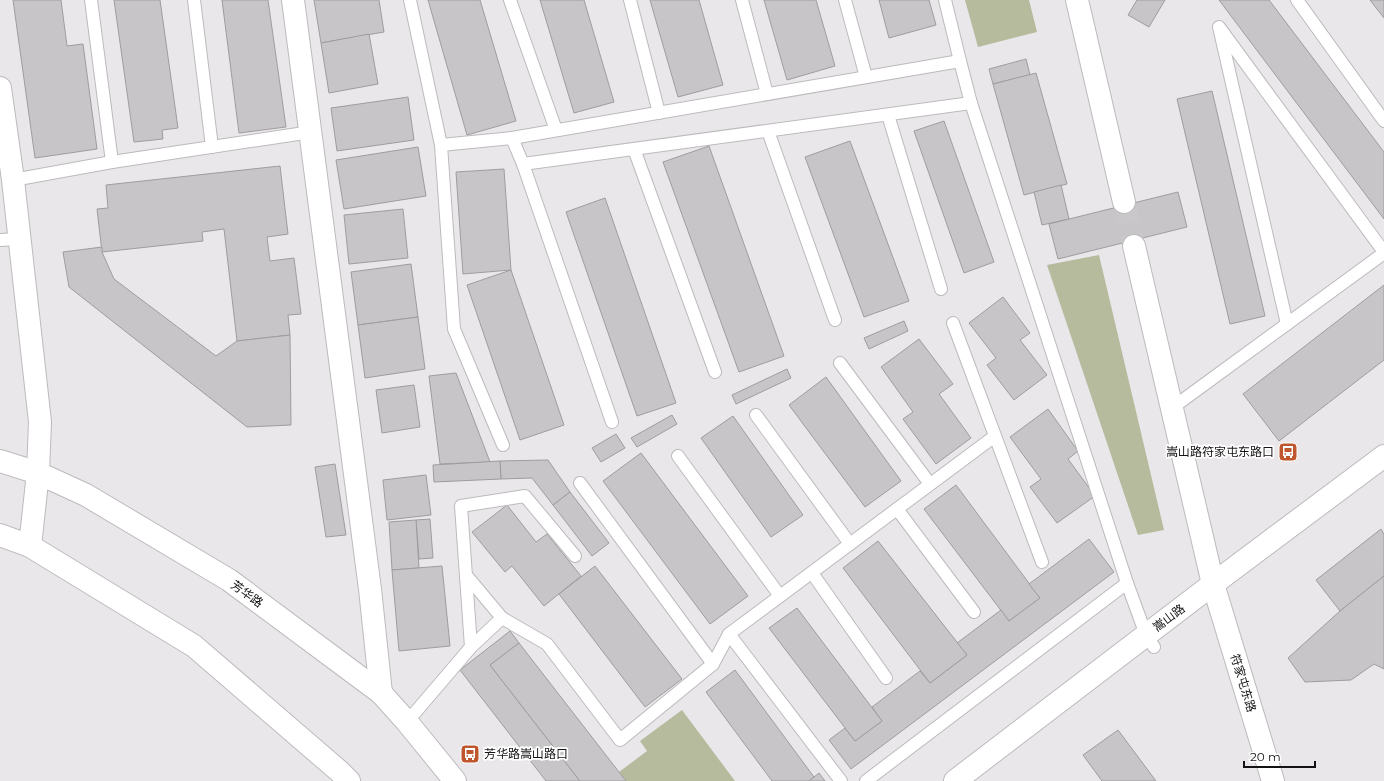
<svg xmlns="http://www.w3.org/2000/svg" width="1384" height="781" viewBox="0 0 1384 781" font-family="Montserrat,'Noto Sans SC',sans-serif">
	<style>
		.green { fill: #b5bb9c }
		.building { fill: #c8c5c8; stroke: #9f9c9f }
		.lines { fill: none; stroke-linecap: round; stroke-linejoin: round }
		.street-tunnel { stroke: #cac7ca; stroke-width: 22; stroke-dasharray: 22 11; stroke-linecap: butt }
		.lane-casing { stroke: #bdbabd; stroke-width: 14 }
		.street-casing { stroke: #bdbabd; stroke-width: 24 }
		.secondary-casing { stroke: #bdbabd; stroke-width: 24 }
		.lane { stroke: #fff; stroke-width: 12 }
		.street { stroke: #fff; stroke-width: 22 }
		.secondary { stroke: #fff; stroke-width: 22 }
		.labels { text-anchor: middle; stroke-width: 3.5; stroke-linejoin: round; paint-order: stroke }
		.poi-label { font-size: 12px; fill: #141314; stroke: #fff; text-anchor: end }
		.street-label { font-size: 12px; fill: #141314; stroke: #fff }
	</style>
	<rect width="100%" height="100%" fill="#eae7ea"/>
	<g class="green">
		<path d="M965 0H1029L1037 32 978 47Z"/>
		<path d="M1099 255 1164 530 1138 535 1047 265Z"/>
		<path d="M682 710 735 781H626L619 772 647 751 640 741Z"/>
	</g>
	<g class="building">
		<path d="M13 0H61L67 46 83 44 97 149 35 158Z"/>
		<path d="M114 0H160L178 128 162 130 163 139 134 142Z"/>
		<path d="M222 0H268L286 127 239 133Z"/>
		<path d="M314 0H379L384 32 321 43Z"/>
		<path d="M428 0H480L516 121 467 135Z"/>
		<path d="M540 0H584L614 102 574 113Z"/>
		<path d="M650 0H699L723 85 678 97Z"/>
		<path d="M764 0H816L835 66 787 80Z"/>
		<path d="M879 0H929L936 25 889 38Z"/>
		<path d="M1137 0H1165L1149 27 1128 15Z"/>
		<path d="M1219 0H1269L1384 152V219Z"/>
		<path d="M1370 0H1384V18Z"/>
		<path d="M369 34 378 84 329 93 321 43Z"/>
		<path d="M1026 59 1030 75 993 84 989 69Z"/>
		<path d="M1036 73 1067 184 1024 195 993 84Z"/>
		<path d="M1212 91 1265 316 1230 324 1177 99Z"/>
		<path d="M408 97 414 140 337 151 331 108Z"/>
		<path d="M944 121 994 262 964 273 914 131Z"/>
		<path d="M850 141 909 301 864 317 805 157Z"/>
		<path d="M709 146 784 356 739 372 663 162Z"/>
		<path d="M418 147 426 196 344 209 336 160Z"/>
		<path d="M280 166 288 234 267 237 270 261 294 258 301 314 288 315 290 335 237 341 224 229 202 232 203 241 102 252 97 209 108 208 106 185Z"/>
		<path d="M504 169 511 270 463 274 456 172Z"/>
		<path d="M1061 185 1069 219 1042 225 1034 192Z"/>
		<path d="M1178 192 1187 227 1058 259 1049 224Z"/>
		<path d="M605 198 676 403 637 416 566 212Z"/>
		<path d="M403 209 408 258 349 264 344 215Z"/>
		<path d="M102 247V252L114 279 216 356 237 341 290 335 291 425 247 427 69 287 63 252Z"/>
		<path d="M411 264 418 317 358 325 351 272Z"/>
		<path d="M511 270 564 425 520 440 467 285Z"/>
		<path d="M1384 285V360L1279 441 1243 394Z"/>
		<path d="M1003 297 1030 333 1020 340 1047 375 1014 400 987 365 996 358 969 323Z"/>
		<path d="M418 317 425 369 365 378 358 325Z"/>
		<path d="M904 321 908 331 869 349 864 338Z"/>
		<path d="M919 339 953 384 939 394 971 438 936 464 903 419 913 412 881 367Z"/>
		<path d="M787 369 791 378 736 404 732 395Z"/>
		<path d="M456 373 490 462 440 464 429 376Z"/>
		<path d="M826 377 901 481 865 507 789 405Z"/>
		<path d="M414 385 420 427 382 433 376 390Z"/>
		<path d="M1048 409 1078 451 1068 459 1095 496 1057 523 1030 487 1041 479 1010 437Z"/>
		<path d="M672 415 677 424 637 447 631 438Z"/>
		<path d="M733 416 803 515 771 537 701 438Z"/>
		<path d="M616 434 625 448 601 462 592 448Z"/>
		<path d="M641 453 748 596 710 624 603 481Z"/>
		<path d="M548 460 570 492 553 505 532 478 501 479 500 461Z"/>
		<path d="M500 461 501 479 434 482 433 465Z"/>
		<path d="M335 464 346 535 326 537 315 467Z"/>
		<path d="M426 475 431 515 387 520 383 480Z"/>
		<path d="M956 485 1040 598 1009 621 924 509Z"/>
		<path d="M570 492 609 543 592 556 553 505Z"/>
		<path d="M507 505 536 542 547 534 581 576 544 606 512 566 505 572 472 532Z"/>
		<path d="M430 519 433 558 419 559 416 520Z"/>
		<path d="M416 520 419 568 392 570 389 522Z"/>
		<path d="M1381 529 1384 534V576L1340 611 1316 580Z"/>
		<path d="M1089 539 1114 572 851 769 829 740 845 728 855 741 882 721 872 707 920 671 930 683 967 655 957 643 1001 610 1009 621 1040 598 1029 584Z"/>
		<path d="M878 541 967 655 930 683 843 568Z"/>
		<path d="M442 566 450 646 399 651 392 570Z"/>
		<path d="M595 566 682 679 645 707 559 594Z"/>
		<path d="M1384 576V669L1374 664 1351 680 1305 682 1288 658 1340 611Z"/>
		<path d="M797 608 882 721 855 741 769 628Z"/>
		<path d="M510 631 519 643 490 665 580 781H546L460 670Z"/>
		<path d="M519 643 619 772 626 781H580L490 665Z"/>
		<path d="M735 670 814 777 809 781H772L706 692Z"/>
		<path d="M1118 730 1156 781H1102L1083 755Z"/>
		<path d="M819 773 825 781H809Z"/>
	</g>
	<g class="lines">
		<path class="street-tunnel" d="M1124 202 1134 246"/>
		<g class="lane-casing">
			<g id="lane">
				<path d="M91 0 112 162"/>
				<path d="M194 0 212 147"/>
				<path d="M410 0 441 145 454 329 503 445"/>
				<path d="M510 0 556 130"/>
				<path d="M630 0 659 113"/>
				<path d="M742 0 767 94"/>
				<path d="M845 0 866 77"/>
				<path d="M945 0 960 61"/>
				<path d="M1297 0 1384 121"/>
				<path d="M888 115 941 289"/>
				<path d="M768 131 835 320"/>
				<path d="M441 145 512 138"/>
				<path d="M634 149 715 372"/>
				<path d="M523 164 971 103 1127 583 1146 635 1154 647"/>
				<path d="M13 180 112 162 311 132"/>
				<path d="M0 240 19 239"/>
				<path d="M953 323 1042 562"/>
				<path d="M1287 324 1219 27 1384 252"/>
				<path d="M840 363 930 484"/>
				<path d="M1172 408 1384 253"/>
				<path d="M756 415 850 544"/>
				<path d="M612 422 523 164 512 138 960 61 971 103"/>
				<path d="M678 456 780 596"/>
				<path d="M580 483 713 664 729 634 841 781"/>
				<path d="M897 509 974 612"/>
				<path d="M812 573 886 678"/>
				<path d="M466 575 502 618 547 644 620 740 713 664"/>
				<path d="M729 634 995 436"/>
				<path d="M471 647 461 506 525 496 575 556"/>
				<path d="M407 722 471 647 502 618"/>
				<path d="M866 781 1127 583"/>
			</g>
		</g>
		<g class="street-casing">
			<g id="street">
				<path d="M293 0 370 589 381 693"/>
				<path d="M1077 0 1124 202"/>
				<path d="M0 88 13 180 40 422 38 473 30 546"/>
				<path d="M1134 246 1213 584 1273 781"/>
				<path d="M955 781 1213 584 1384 456"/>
			</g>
		</g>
		<g class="secondary-casing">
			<g id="secondary">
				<path d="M0 461 38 473 86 495 229 580 381 693 407 722 455 781"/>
				<path d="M0 535 30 546 194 646 339 771 349 781"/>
			</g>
		</g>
		<use href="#lane" class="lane"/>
		<use href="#street" class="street"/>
		<use href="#secondary" class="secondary"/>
	</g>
	<defs>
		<g id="bus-square" transform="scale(1)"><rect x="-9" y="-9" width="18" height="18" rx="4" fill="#be572d" stroke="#fff"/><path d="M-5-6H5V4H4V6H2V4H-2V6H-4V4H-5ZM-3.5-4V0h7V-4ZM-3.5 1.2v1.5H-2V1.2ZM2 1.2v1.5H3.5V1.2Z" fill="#fff"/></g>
	</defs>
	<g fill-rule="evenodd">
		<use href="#bus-square" x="1288" y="452"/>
		<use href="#bus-square" x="470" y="754"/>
	</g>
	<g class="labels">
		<g class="poi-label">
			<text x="1274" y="456">嵩山路符家屯东路口</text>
			<text x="484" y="758" text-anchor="start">芳华路嵩山路口</text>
		</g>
		<g class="street-label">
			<text transform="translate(247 594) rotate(36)" y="4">芳华路</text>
			<text transform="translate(1169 618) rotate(-37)" y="4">嵩山路</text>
			<text transform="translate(1243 683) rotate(73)" y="4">符家屯东路</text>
		</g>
	</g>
	<path d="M1244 761v6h71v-6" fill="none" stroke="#141314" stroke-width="2"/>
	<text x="1250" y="761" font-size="12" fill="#141314" stroke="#ffffff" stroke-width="3" paint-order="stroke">20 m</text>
</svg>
